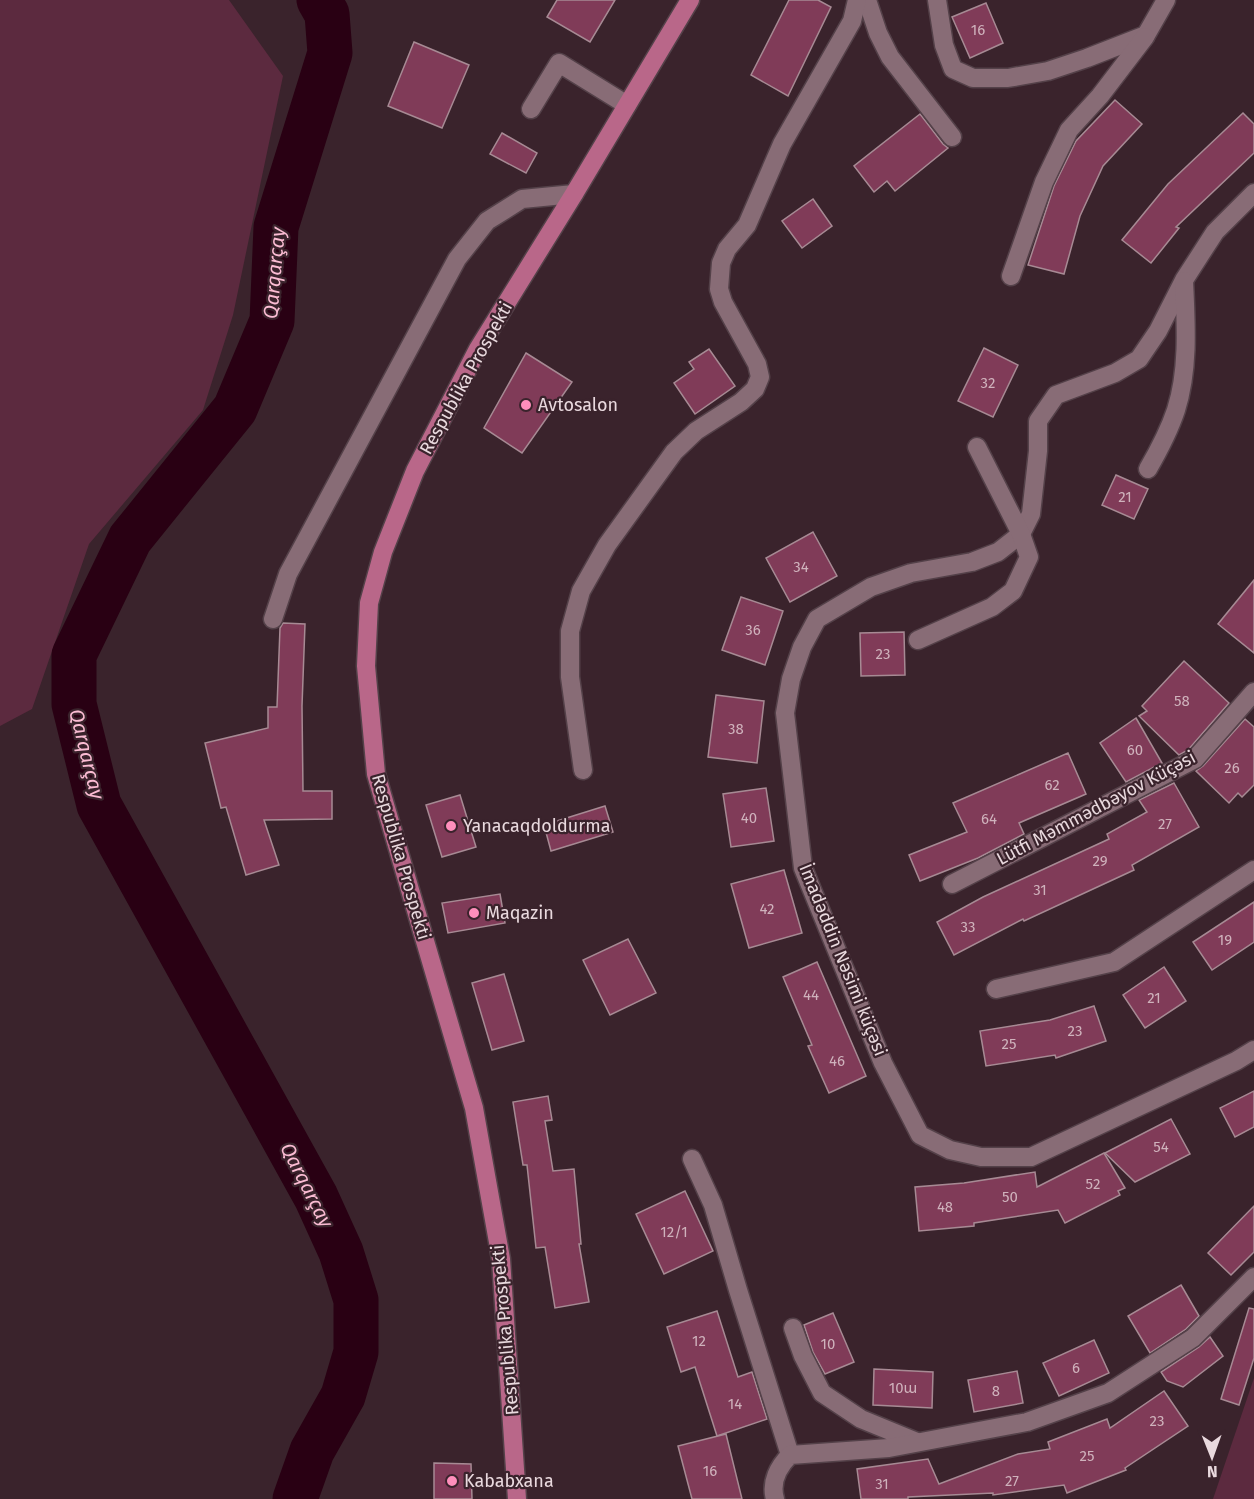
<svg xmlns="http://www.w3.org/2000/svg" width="1254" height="1499" viewBox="0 0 1254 1499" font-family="'Fira Sans','Noto Sans Armenian',sans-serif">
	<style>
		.green { fill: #5c2a3f }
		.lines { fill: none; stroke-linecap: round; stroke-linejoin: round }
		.river { stroke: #290013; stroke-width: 45 }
		.building { fill: #803b58; stroke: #a78a94; stroke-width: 1.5 }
		.minor-casing { stroke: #544149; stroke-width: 21 }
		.major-casing { stroke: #544149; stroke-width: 21 }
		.minor { stroke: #886c76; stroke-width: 18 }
		.major { stroke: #b96789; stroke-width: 18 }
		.poi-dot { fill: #fe8ebb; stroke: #3a232c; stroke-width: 2 }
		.labels { text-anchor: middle; stroke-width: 4.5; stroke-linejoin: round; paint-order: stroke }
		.number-label { font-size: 15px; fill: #cfb2bc }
		.street-label { font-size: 18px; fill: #e9d9de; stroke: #3a232c }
		.poi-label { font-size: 18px; fill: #e9d9de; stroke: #3a232c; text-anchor: start }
		.water-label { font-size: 20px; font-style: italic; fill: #fbbcd3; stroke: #3a232c }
	</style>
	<rect width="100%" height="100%" fill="#3a232c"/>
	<g class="green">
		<path d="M0 0H229L283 76 233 315 203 410 89 544 32 709 0 726Z"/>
		<path d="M1254 1378V1499H1213Z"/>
	</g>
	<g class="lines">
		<path class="river" d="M295 1499 312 1451 343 1396 356 1352V1300L341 1252 316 1197 99 805 74 704V655L130 539 235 409 272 321 276 227 330 53 327 14 319 0"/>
	</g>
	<g class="building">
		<path d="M557 0H615L590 42 547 17Z"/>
		<path d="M789 0H818L831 7 788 96 751 75Z"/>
		<path d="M986 3 1003 43 970 58 952 17Z"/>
		<path d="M414 42 469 65 442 128 388 106Z"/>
		<path d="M1115 100 1142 124 1103 166 1080 216 1064 274 1028 265 1054 186 1076 141Z"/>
		<path d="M1243 113 1254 124V153L1176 227 1179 228 1151 263 1122 240 1168 184Z"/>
		<path d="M920 114 943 144 948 148 895 191 887 181 874 192 854 166Z"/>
		<path d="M502 133 537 153 526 173 490 154Z"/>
		<path d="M813 199 832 226 802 248 782 221Z"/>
		<path d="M984 348 1018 365 993 417 958 401Z"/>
		<path d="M709 349 735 386 695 414 674 383 694 369 689 362Z"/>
		<path d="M526 353 572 382 522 453 484 428Z"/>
		<path d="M1116 475 1148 489 1134 519 1102 505Z"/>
		<path d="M813 532 837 576 790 602 766 558Z"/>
		<path d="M1254 580V653L1218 624Z"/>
		<path d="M741 597 783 611 765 665 722 650Z"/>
		<path d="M283 623 305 624 302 706 303 791H332V819L264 820 279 865 246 875 226 807 221 808 205 743 268 728V707H277L280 628Z"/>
		<path d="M904 632 905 675 861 676 860 633Z"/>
		<path d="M1184 661 1229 703 1188 750 1179 755 1139 716 1147 711 1142 706Z"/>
		<path d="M716 695 764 701 757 763 708 757Z"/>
		<path d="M1136 718 1162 763 1126 782 1100 743Z"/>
		<path d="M1245 719 1254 727V785L1242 797 1238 793 1229 803 1196 771 1203 766Z"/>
		<path d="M1068 753 1086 794 1019 823 1024 834 978 858 920 881 909 855 967 832 953 803Z"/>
		<path d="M1174 783 1199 827 1132 865 1134 870 1024 921 1023 919 954 955 937 922 983 897 1109 839 1107 834 1147 812 1139 800Z"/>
		<path d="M766 788 774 841 731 847 723 794Z"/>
		<path d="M460 795 476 847 442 857 426 805Z"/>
		<path d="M605 806 613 832 551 851 544 825Z"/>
		<path d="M784 870 802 933 749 948 731 884Z"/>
		<path d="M500 894 505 923 448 933 442 903Z"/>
		<path d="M1254 902V942L1212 970 1193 942Z"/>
		<path d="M628 939 656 993 610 1015 583 960Z"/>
		<path d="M817 962 866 1076 829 1093 808 1046 812 1045 783 977Z"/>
		<path d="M1164 967 1186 1001 1145 1028 1123 995Z"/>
		<path d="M504 974 524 1041 492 1050 472 983Z"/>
		<path d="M1094 1006 1106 1041 1056 1058 1055 1055 986 1066 980 1031 1050 1020Z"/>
		<path d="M1254 1091V1127L1235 1137 1220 1108Z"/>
		<path d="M548 1096 552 1120 545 1121 553 1171 574 1169 581 1244H579L589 1302 555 1308 545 1247 536 1248 527 1165H523L513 1102Z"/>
		<path d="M1171 1119 1190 1154 1135 1182 1105 1153Z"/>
		<path d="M1104 1153 1125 1188 1118 1191 1120 1195 1065 1223 1058 1210 974 1223V1226L919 1231 915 1187 964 1183 1035 1172 1037 1187Z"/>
		<path d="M685 1191 713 1251 664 1274 636 1214Z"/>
		<path d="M1254 1206V1252L1231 1275 1208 1253Z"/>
		<path d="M1181 1285 1199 1316 1186 1329 1150 1353 1128 1316Z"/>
		<path d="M1249 1308 1254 1309V1358L1239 1405 1221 1399Z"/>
		<path d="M717 1311 738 1377 752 1372 767 1419 717 1436 695 1367 681 1372 667 1327Z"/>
		<path d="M833 1313 854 1362 825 1374 813 1352 804 1325Z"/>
		<path d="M1210 1337 1223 1356 1183 1387 1167 1381 1161 1372 1199 1347Z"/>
		<path d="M1094 1340 1109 1373 1059 1396 1043 1363Z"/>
		<path d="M874 1369 933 1372 932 1408 873 1405Z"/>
		<path d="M1017 1371 1023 1403 974 1412 968 1380Z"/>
		<path d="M1164 1391 1188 1426 1125 1468 1126 1470 1067 1493 1064 1485 993 1495V1493L908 1497V1499H861L857 1469 928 1459 939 1484 1018 1454 1050 1449 1048 1442 1107 1419 1110 1428Z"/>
		<path d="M726 1434 742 1499H692L678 1446Z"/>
		<path d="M434 1463 471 1464 472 1499H434Z"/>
	</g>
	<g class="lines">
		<g class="minor-casing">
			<g id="minor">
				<path d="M867 0 878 33 890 57 952 137"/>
				<path d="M937 0 944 45 953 69 973 78H1008L1048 71 1087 58 1146 35 1166 0"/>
				<path d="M531 109 559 63 627 105"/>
				<path d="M1254 193 1215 232 1184 280 1158 331 1139 359 1115 373 1056 395 1038 421V451L1031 514 1021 534 998 552 972 562 911 573 871 587 817 619 802 647 791 679 785 713 803 868 883 1063 920 1135 950 1150 981 1157H1031L1236 1061 1254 1050"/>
				<path d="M1011 276 1044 182 1069 130 1100 96 1145 37"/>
				<path d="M1148 469C1159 450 1169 431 1176 410 1189 369 1186 324 1184 281"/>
				<path d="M273 619 288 574 457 259 487 221 522 199 574 194"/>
				<path d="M918 640 992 607 1013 591 1029 557 1021 534 977 447"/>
				<path d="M583 770 570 677V631L581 591 607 545 674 452 696 431 741 402 755 389 760 377 757 364 723 302 719 289 721 263 727 249 747 225 782 144 852 21 857 0"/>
				<path d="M952 884 1195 759 1254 692"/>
				<path d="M996 989 1114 962 1254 870"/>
				<path d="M692 1159 713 1205 738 1290 790 1455"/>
				<path d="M793 1328 803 1356 822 1393 861 1419 917 1442"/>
				<path d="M775 1499C770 1482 779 1466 790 1455L889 1448 1027 1422 1108 1393 1193 1338 1254 1277"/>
			</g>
		</g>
		<g class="major-casing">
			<path id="major" d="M517 1499 501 1259 474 1108 376 774 366 666 369 603 383 552 415 471 478 349 574 194 690 0"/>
		</g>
		<use href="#minor" class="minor"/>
		<use href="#major" class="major"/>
	</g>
	<g class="poi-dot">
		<circle cx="526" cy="405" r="6"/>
		<circle cx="451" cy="826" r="6"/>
		<circle cx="474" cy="913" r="6"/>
		<circle cx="452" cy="1481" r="6"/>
	</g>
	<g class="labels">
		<g class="number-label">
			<text x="978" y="35">16</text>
			<text x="988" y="388">32</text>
			<text x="1125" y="502">21</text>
			<text x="801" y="572">34</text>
			<text x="753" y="635">36</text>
			<text x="883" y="659">23</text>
			<text x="1182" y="706">58</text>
			<text x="736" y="734">38</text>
			<text x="1135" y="755">60</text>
			<text x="1232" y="773">26</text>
			<text x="1052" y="790">62</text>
			<text x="749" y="823">40</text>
			<text x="989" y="824">64</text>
			<text x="1165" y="829">27</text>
			<text x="1100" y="866">29</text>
			<text x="1040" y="895">31</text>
			<text x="767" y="914">42</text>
			<text x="968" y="932">33</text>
			<text x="1225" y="945">19</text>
			<text x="811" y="1000">44</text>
			<text x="1154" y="1003">21</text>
			<text x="1075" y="1036">23</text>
			<text x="1009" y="1049">25</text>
			<text x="837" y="1066">46</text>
			<text x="1161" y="1152">54</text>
			<text x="1093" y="1189">52</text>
			<text x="1010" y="1202">50</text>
			<text x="945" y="1212">48</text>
			<text x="674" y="1237">12/1</text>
			<text x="699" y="1346">12</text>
			<text x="828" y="1349">10</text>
			<text x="1076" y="1373">6</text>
			<text x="903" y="1393">10ա</text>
			<text x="996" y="1396">8</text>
			<text x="735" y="1409">14</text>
			<text x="1157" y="1426">23</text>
			<text x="1087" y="1461">25</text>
			<text x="710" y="1476">16</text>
			<text x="1012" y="1486">27</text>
			<text x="882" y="1489">31</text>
		</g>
		<g class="street-label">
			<text transform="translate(466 378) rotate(-61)" y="6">Respublika Prospekti</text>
			<text transform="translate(1096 808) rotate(-28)" y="6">Lütfi Məmmədbəyov Küçəsi</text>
			<text transform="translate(401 857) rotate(74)" y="6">Respublika Prospekti</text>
			<text transform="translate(843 960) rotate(68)" y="6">İmadəddin Nəsimi küçəsi</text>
			<text transform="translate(505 1330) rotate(-95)" y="6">Respublika Prospekti</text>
		</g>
		<g class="poi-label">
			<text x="538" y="411">Avtosalon</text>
			<text x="463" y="832">Yanacaqdoldurma</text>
			<text x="486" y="919">Maqazin</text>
			<text x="464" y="1487">Kababxana</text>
		</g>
		<g class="water-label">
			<text transform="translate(274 273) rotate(-85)" y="7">Qarqarçay</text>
			<text transform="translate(87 754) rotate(76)" y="7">Qarqarçay</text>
			<text transform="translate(307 1185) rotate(63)" y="7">Qarqarçay</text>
		</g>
	</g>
	<g transform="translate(1212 1457) rotate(179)" stroke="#3a232c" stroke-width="4.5" paint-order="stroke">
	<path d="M0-4.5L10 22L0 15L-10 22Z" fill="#e9d9de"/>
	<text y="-9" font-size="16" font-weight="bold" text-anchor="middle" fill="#e9d9de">N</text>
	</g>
</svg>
